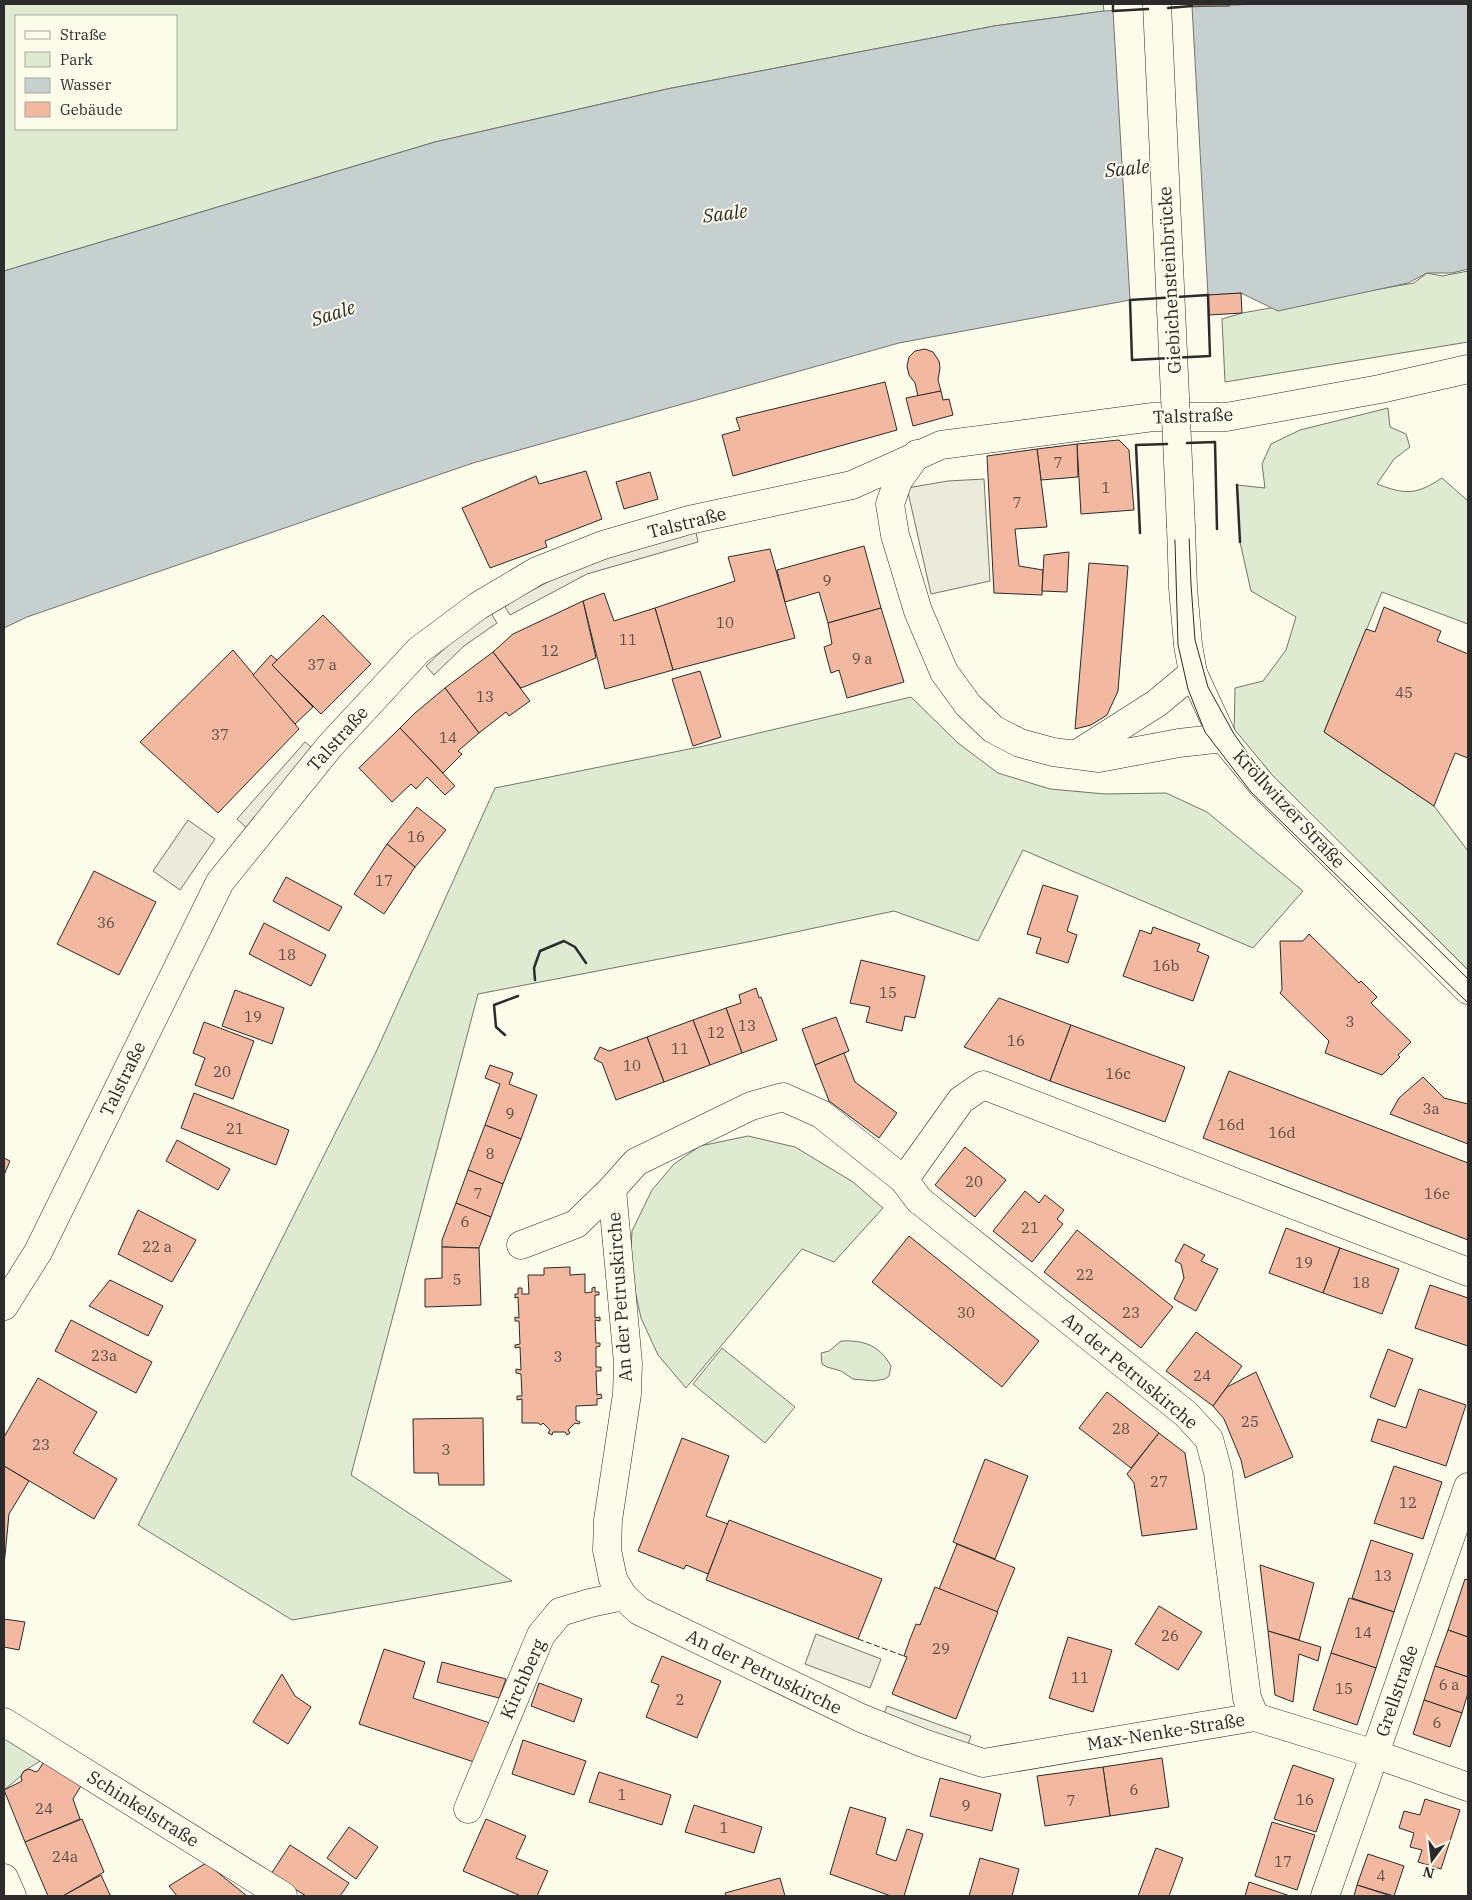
<svg xmlns="http://www.w3.org/2000/svg" width="1472" height="1900" viewBox="0 0 1472 1900" font-family="'IBM Plex Serif',serif">
	<style>
		.green { fill: #deebd1; stroke: #74746e; fill-rule: evenodd }
		.parking { fill: #eceadb; stroke: #74746e }
		.water { fill: #c7d0d0; stroke: #74746e }
		.pier { fill: #fdfbea; stroke: #74746e }
		.building { fill: #f2b8a0; stroke: #2b2b2b }
		.lines { fill: none; stroke-linecap: round; stroke-linejoin: round }
		.minor-casing { stroke: #2b2b2b; stroke-width: 29 }
		.major-casing { stroke: #2b2b2b; stroke-width: 29 }
		.minor { stroke: #fdfbea; stroke-width: 28 }
		.major { stroke: #fdfbea; stroke-width: 28 }
		.tram { stroke: #2b2b2b; stroke-width: 1 }
		.major-bridge-casing { stroke: #2b2b2b; stroke-width: 29; stroke-linecap: butt }
		.major-bridge { stroke: #fdfbea; stroke-width: 28 }
		.fence { stroke: #2b2b2b; stroke-width: 1; stroke-dasharray: 6 2.5; stroke-linecap: butt }
		.wall { stroke: #2b2b2b; stroke-width: 2.5 }
		.labels { text-anchor: middle; stroke-width: 4; stroke-linejoin: round; paint-order: stroke }
		.number-label { font-size: 15px; fill: #5d4e48 }
		.street-label { font-size: 18px; fill: #2b2b2b; stroke: #fdfbea }
		.water-label { font-size: 19px; font-style: italic; fill: #2b2b2b; stroke: #fdfbea }
	</style>
	<rect width="100%" height="100%" fill="#fdfbea"/>
	<g class="green">
		<path d="M4 4H1103L1104 11 994 26 667 89 435 142 4 271ZM16 16H176V129H16Z"/>
		<path d="M1468 271V342L1225 382 1222 319 1242 313 1414 283 1427 273 1442 276Z"/>
		<path d="M1388 408 1390 427 1406 434 1410 447 1394 459 1377 484C1406 495 1416 495 1442 478L1468 501V624L1382 592 1324 732 1434 806 1468 851V979L1320 833 1234 734 1235 688 1263 681 1286 650 1296 617 1251 591 1240 542 1237 485 1265 488 1262 464 1271 444 1300 430Z"/>
		<path d="M911 697 958 743 998 773 1050 789 1105 794 1166 793 1207 812 1303 891 1253 948 1023 850 978 941 894 911 758 940 478 994 351 1475 512 1581 292 1620 138 1525 376 1052 495 788 704 746Z"/>
		<path d="M748 1136 795 1147 853 1182 883 1208 834 1262 802 1249 686 1388 658 1355 641 1318 630 1268 632 1231 652 1190 674 1164 700 1146Z"/>
		<path d="M841 1341C864 1340 879 1345 891 1366L889 1376 885 1379 874 1381 853 1379 841 1371 827 1367 822 1364 821 1353 829 1351Z"/>
		<path d="M722 1348 795 1407 765 1443 693 1384Z"/>
		<path d="M4 1730 47 1757 24 1771 21 1776 4 1790Z"/>
	</g>
	<g class="parking">
		<path d="M984 479 990 581 931 594 907 488 948 481Z"/>
		<path d="M696 532 698 542 587 574 510 615 504 605 584 563Z"/>
		<path d="M491 613 497 623 464 646 434 675 426 666 458 636Z"/>
		<path d="M305 742 316 751 248 829 237 819Z"/>
		<path d="M188 820 215 839 180 890 153 871Z"/>
		<path d="M816 1634 881 1659 870 1688 805 1664Z"/>
		<path d="M887 1706 971 1736 967 1747 883 1716Z"/>
	</g>
	<path class="water" d="M1256 4H1468V269L1452 273H1427L1408 283 1278 311 1241 293 1130 300 899 343 473 463 27 617 4 628V271L435 142 667 89 994 26 1104 11Z"/>
	<path class="pier" d="M1192 6 1208 295 1130 300 1113 11Z"/>
	<g class="building">
		<rect x="1192" y="4" width="37" height="2"/>
		<path d="M1241 293 1242 313 1209 315 1208 295Z"/>
		<path d="M925 349 933 352 939 361 940 368 938 380 941 391 918 396 915 383 909 375 907 366 909 357 915 351Z"/>
		<path d="M885 382 897 430 733 476 722 435 740 430 736 418Z"/>
		<path d="M941 391 943 400 949 399 953 415 913 426 906 398Z"/>
		<path d="M1119 440 1129 450 1134 510 1081 514 1077 444Z"/>
		<path d="M1077 444 1078 477 1041 480 1037 449Z"/>
		<path d="M1037 449 1047 527 1015 529 1019 566 1043 570 1042 595 994 593 987 456Z"/>
		<path d="M586 471 602 519 545 541 547 547 490 568 462 508 536 476 539 484Z"/>
		<path d="M650 472 658 499 624 509 616 482Z"/>
		<path d="M864 546 881 608 828 623 819 592 785 602 777 570Z"/>
		<path d="M770 549 795 638 673 670 655 608 735 581 728 557Z"/>
		<path d="M1069 552 1067 592 1042 591 1044 555Z"/>
		<path d="M1089 563 1128 566 1118 691 1107 715 1091 725 1075 729Z"/>
		<path d="M604 593 614 621 655 608 673 670 605 689 583 601Z"/>
		<path d="M583 601 596 658 521 688 493 652 513 634Z"/>
		<path d="M1384 607 1441 631 1437 641 1468 654V758L1455 753 1434 806 1324 732 1366 629 1375 632Z"/>
		<path d="M881 608 904 682 847 698 839 670 831 673 824 647 832 644 828 623Z"/>
		<path d="M323 615 371 664 321 714 272 665Z"/>
		<path d="M233 650 299 729 218 813 140 742Z"/>
		<path d="M493 652 530 701 509 716 506 712 479 733 445 688Z"/>
		<path d="M271 655 277 660 272 665 313 707 295 724 253 675Z"/>
		<path d="M700 671 721 737 693 746 672 679Z"/>
		<path d="M445 688 479 733 458 751 462 754 443 773 400 728 415 713Z"/>
		<path d="M400 728 455 786 445 795 427 777 416 789 411 784 392 802 359 768Z"/>
		<path d="M417 807 446 830 415 867 387 844Z"/>
		<path d="M387 844 415 867 384 914 354 894Z"/>
		<path d="M94 871 156 902 119 975 57 944Z"/>
		<path d="M286 877 342 907 329 931 273 901Z"/>
		<path d="M1043 885 1078 896 1067 931 1077 935 1068 963 1036 953 1041 938 1027 934Z"/>
		<path d="M264 923 326 955 311 986 249 954Z"/>
		<path d="M1153 927 1200 944 1197 951 1209 956 1193 1001 1123 976 1140 930 1151 934Z"/>
		<path d="M1309 934 1359 983 1361 981 1377 997 1371 1003 1411 1042 1398 1055 1400 1057 1382 1075 1325 1053 1329 1041 1280 993 1282 990 1280 941H1303Z"/>
		<path d="M861 960 925 976 915 1018 905 1016 902 1031 866 1022 870 1007 850 1003Z"/>
		<path d="M756 988 759 998 761 997 777 1040 742 1053 726 1008 741 1003 739 995Z"/>
		<path d="M235 990 284 1008 272 1044 222 1026Z"/>
		<path d="M999 998 1071 1025 1050 1081 964 1047Z"/>
		<path d="M726 1008 742 1053 710 1065 693 1020Z"/>
		<path d="M836 1017 849 1051 815 1065 802 1029Z"/>
		<path d="M693 1020 710 1065 664 1082 647 1037Z"/>
		<path d="M204 1022 254 1041 233 1099 195 1085 205 1058 193 1053Z"/>
		<path d="M1071 1025 1185 1067 1165 1122 1050 1081Z"/>
		<path d="M647 1037 664 1082 616 1100 602 1063 594 1059 600 1047 609 1051Z"/>
		<path d="M844 1053 855 1082 897 1113 879 1138 829 1101 815 1065Z"/>
		<path d="M490 1065 513 1073 509 1084 537 1095 521 1139 485 1125 500 1084 485 1078Z"/>
		<path d="M1229 1071 1468 1163V1240L1203 1138Z"/>
		<path d="M1423 1077 1444 1098 1468 1104V1144L1390 1114 1399 1098Z"/>
		<path d="M194 1093 289 1130 276 1165 181 1128Z"/>
		<path d="M485 1125 521 1139 503 1184 468 1170Z"/>
		<path d="M177 1140 230 1169 218 1190 166 1161Z"/>
		<path d="M965 1147 1006 1180 975 1217 935 1185Z"/>
		<path d="M4 1158 10 1161 4 1175Z"/>
		<path d="M468 1170 503 1184 491 1217 456 1203Z"/>
		<path d="M1025 1191 1039 1203 1045 1195 1064 1210 1057 1219 1063 1224 1032 1262 993 1231Z"/>
		<path d="M456 1203 491 1217 479 1248 442 1247V1240Z"/>
		<path d="M138 1210 196 1240 172 1282 118 1254Z"/>
		<path d="M1286 1228 1340 1248 1323 1293 1269 1273Z"/>
		<path d="M1077 1230 1173 1307 1141 1348 1044 1272Z"/>
		<path d="M909 1236 1039 1341 1002 1387 872 1282Z"/>
		<path d="M1184 1244 1205 1255 1201 1261 1218 1269 1196 1311 1174 1299 1184 1278 1181 1264 1175 1261Z"/>
		<path d="M442 1247 479 1248 481 1305 425 1307V1279L442 1278Z"/>
		<path d="M1340 1248 1399 1269 1382 1314 1323 1293Z"/>
		<path d="M570 1267V1275L585 1274V1293L592 1292V1288L595 1287V1292H599V1295H595V1318L600 1317V1321L595 1320 596 1343H600V1346L596 1347V1367H601V1371H596L597 1395 601 1394 602 1398 597 1399V1405L576 1406V1420L580 1422 579 1424 575 1423 568 1430 570 1433 567 1435 565 1432H553L552 1435 548 1433 550 1430 543 1423 541 1425 538 1423H522V1399L517 1400V1396H522L521 1374 516 1373V1369L521 1370 520 1347 515 1348V1345L520 1344 519 1321H515V1317L519 1318 518 1297 515 1298V1294H518V1288H522V1294H529L528 1275H544V1268Z"/>
		<path d="M110 1280 163 1306 148 1336 89 1306Z"/>
		<path d="M1430 1285 1468 1298V1346L1415 1328Z"/>
		<path d="M71 1320 152 1362 136 1393 55 1351Z"/>
		<path d="M1196 1332 1242 1366 1213 1406 1166 1371Z"/>
		<path d="M1388 1349 1413 1359 1395 1407 1370 1397Z"/>
		<path d="M1256 1372 1293 1457 1245 1478 1241 1460 1224 1419 1213 1406 1227 1387Z"/>
		<path d="M38 1378 97 1412 73 1453 117 1479 94 1519 4 1466V1437Z"/>
		<path d="M1419 1389 1466 1405 1446 1466 1371 1441 1378 1419 1406 1428Z"/>
		<path d="M1107 1392 1159 1433 1131 1468 1079 1428Z"/>
		<path d="M483 1418 484 1485H439L438 1473H414L413 1419Z"/>
		<path d="M1159 1433 1185 1453 1197 1529 1142 1536 1134 1483 1127 1474Z"/>
		<path d="M682 1438 729 1456 706 1516 728 1524 708 1574 686 1565 684 1569 638 1551Z"/>
		<path d="M985 1459 1028 1476 995 1559 953 1542Z"/>
		<path d="M4 1466 29 1481 9 1514 4 1566Z"/>
		<path d="M1394 1466 1442 1482 1423 1539 1374 1523Z"/>
		<path d="M729 1520 882 1579 858 1639 706 1580Z"/>
		<path d="M1371 1540 1413 1554 1394 1612 1352 1598Z"/>
		<path d="M957 1544 1015 1568 997 1612 939 1589Z"/>
		<path d="M1260 1565 1314 1583 1299 1640 1268 1631Z"/>
		<path d="M1465 1579 1468 1580V1637L1448 1630Z"/>
		<path d="M935 1587 998 1612 956 1719 892 1694 907 1657 904 1656 910 1639 916 1624 920 1625Z"/>
		<path d="M1349 1598 1394 1612 1376 1668 1331 1653Z"/>
		<path d="M1159 1606 1202 1632 1178 1670 1135 1644Z"/>
		<path d="M4 1619 25 1622 19 1650 4 1647Z"/>
		<path d="M1448 1630 1468 1637V1677L1435 1666Z"/>
		<path d="M1268 1631 1321 1647 1318 1661 1299 1654 1293 1702 1275 1695Z"/>
		<path d="M1068 1637 1112 1650 1093 1712 1049 1698Z"/>
		<path d="M384 1649 425 1662 413 1698 490 1723 477 1763 359 1724Z"/>
		<path d="M1331 1653 1376 1668 1357 1725 1313 1710Z"/>
		<path d="M662 1656 721 1681 697 1738 646 1717 659 1685 651 1682Z"/>
		<path d="M442 1662 506 1679 499 1698 437 1682Z"/>
		<path d="M1435 1666 1468 1677V1693L1462 1713 1424 1700Z"/>
		<path d="M282 1674 295 1696 311 1707 288 1744 253 1722Z"/>
		<path d="M539 1683 582 1699 574 1722 531 1706Z"/>
		<path d="M1424 1700 1462 1713 1450 1747 1413 1734Z"/>
		<path d="M523 1740 586 1761 574 1795 512 1774Z"/>
		<path d="M47 1757 84 1781 73 1799 80 1819 25 1842 4 1790 22 1781 21 1776 24 1771 29 1769 36 1772 38 1771Z"/>
		<path d="M1162 1758 1169 1807 1110 1816 1103 1767Z"/>
		<path d="M1293 1765 1334 1779 1316 1832 1274 1819Z"/>
		<path d="M1103 1767 1110 1816 1045 1826 1037 1776Z"/>
		<path d="M599 1772 671 1795 662 1825 589 1802Z"/>
		<path d="M940 1778 1001 1794 992 1831 930 1816Z"/>
		<path d="M1425 1799 1460 1810 1441 1869 1418 1862 1422 1850 1410 1847 1414 1833 1399 1828 1404 1811 1420 1815Z"/>
		<path d="M694 1805 762 1827 754 1853 685 1832Z"/>
		<path d="M850 1807 886 1818 876 1854 896 1861 907 1829 923 1834 904 1896H891L830 1874Z"/>
		<path d="M82 1819 104 1872 63 1896H48L25 1842Z"/>
		<path d="M486 1819 526 1836 516 1858 548 1871 537 1896H521L463 1871Z"/>
		<path d="M1272 1822 1315 1835 1297 1890 1255 1876Z"/>
		<path d="M349 1827 378 1847 356 1879 327 1858Z"/>
		<path d="M290 1845 349 1883 340 1896H306L271 1874Z"/>
		<path d="M1156 1848 1183 1858 1169 1896H1138Z"/>
		<path d="M1368 1854 1404 1866 1394 1896 1357 1885Z"/>
		<path d="M980 1858 1019 1869 1012 1896H969Z"/>
		<path d="M206 1863 247 1896H177L169 1886Z"/>
		<path d="M101 1875 110 1895 113 1896H63Z"/>
		<path d="M780 1878 785 1896H726L725 1893Z"/>
		<path d="M1249 1882 1290 1896H1245Z"/>
		<path d="M1357 1885 1391 1896H1354Z"/>
	</g>
	<g class="lines">
		<g class="minor-casing">
			<g id="minor">
				<path d="M917 454 898 481 890 504 895 535 918 611 944 672 968 705 993 729 1020 743 1053 752 1099 758 1179 743 1223 738"/>
				<path d="M1077 754 1157 703 1193 673"/>
				<path d="M904 1180 961 1100 983 1085 1468 1272"/>
				<path d="M521 1245 576 1224 612 1189"/>
				<path d="M4 1306 38 1252 220 882 329 747 419 650 478 606 537 571 603 545 689 520 852 485 941 445 1153 417H1226L1380 389 1468 369"/>
				<path d="M1255 1717 1247 1698 1218 1472 1209 1439 1186 1414 919 1200 904 1180 821 1114 783 1097 751 1106 636 1162 612 1189 628 1363 627 1394 608 1520 607 1550 613 1579 623 1596 639 1611 861 1718 923 1743 983 1763 1255 1717 1375 1754 1468 1787"/>
				<path d="M4 1722 283 1896"/>
				<path d="M468 1809 541 1635 560 1612 590 1603 623 1596"/>
				<path d="M4 1878 12 1896"/>
				<path d="M1325 1896 1468 1487"/>
			</g>
		</g>
		<g class="major-casing">
			<path id="major" d="M1181 527 1183 588 1188 645 1193 673 1223 738 1262 785 1468 990"/>
		</g>
		<use href="#minor" class="minor"/>
		<use href="#major" class="major"/>
		<g class="tram">
			<path d="M1148 4 1173 473 1178 645 1188 689 1205 732 1251 792 1468 1003"/>
			<path d="M1167 4 1191 584 1195 640 1208 687 1234 734 1267 780 1468 979"/>
		</g>
		<g class="major-bridge-casing">
			<path id="major-bridge" d="M1157 4 1181 527"/>
		</g>
		<use href="#major-bridge" class="major-bridge"/>
		<path class="fence" d="M858 1639 904 1656"/>
		<g class="wall">
			<path d="M1113 4V11L1148 9"/>
			<path d="M1168 8 1192 6V4"/>
			<path d="M1208 295 1210 356 1132 360 1130 300Z"/>
			<path d="M1187 443 1215 442 1217 529"/>
			<path d="M1237 485 1240 542"/>
			<path d="M1140 533 1136 445 1167 444"/>
			<path d="M535 980 534 968 540 951 564 941 575 947 586 963"/>
			<path d="M505 1035 496 1027 494 1005 518 996"/>
		</g>
	</g>
	<g class="labels">
		<g class="number-label">
			<text x="1058" y="468">7</text>
			<text x="1106" y="493">1</text>
			<text x="1017" y="508">7</text>
			<text x="827" y="586">9</text>
			<text x="725" y="628">10</text>
			<text x="628" y="645">11</text>
			<text x="550" y="656">12</text>
			<text x="862" y="664">9 a</text>
			<text x="322" y="670">37 a</text>
			<text x="1404" y="698">45</text>
			<text x="485" y="702">13</text>
			<text x="220" y="740">37</text>
			<text x="448" y="743">14</text>
			<text x="416" y="842">16</text>
			<text x="384" y="886">17</text>
			<text x="106" y="928">36</text>
			<text x="287" y="960">18</text>
			<text x="1166" y="971">16b</text>
			<text x="888" y="998">15</text>
			<text x="253" y="1022">19</text>
			<text x="1350" y="1027">3</text>
			<text x="747" y="1031">13</text>
			<text x="716" y="1038">12</text>
			<text x="1016" y="1046">16</text>
			<text x="680" y="1054">11</text>
			<text x="632" y="1071">10</text>
			<text x="222" y="1077">20</text>
			<text x="1118" y="1079">16c</text>
			<text x="1431" y="1114">3a</text>
			<text x="510" y="1119">9</text>
			<text x="1231" y="1130">16d</text>
			<text x="235" y="1134">21</text>
			<text x="1282" y="1138">16d</text>
			<text x="490" y="1159">8</text>
			<text x="974" y="1187">20</text>
			<text x="478" y="1199">7</text>
			<text x="1437" y="1199">16e</text>
			<text x="465" y="1227">6</text>
			<text x="1030" y="1233">21</text>
			<text x="157" y="1252">22 a</text>
			<text x="1304" y="1268">19</text>
			<text x="1085" y="1280">22</text>
			<text x="457" y="1285">5</text>
			<text x="1361" y="1288">18</text>
			<text x="966" y="1318">30</text>
			<text x="1131" y="1318">23</text>
			<text x="104" y="1361">23a</text>
			<text x="558" y="1362">3</text>
			<text x="1202" y="1381">24</text>
			<text x="1250" y="1427">25</text>
			<text x="1121" y="1434">28</text>
			<text x="41" y="1450">23</text>
			<text x="446" y="1455">3</text>
			<text x="1159" y="1487">27</text>
			<text x="1408" y="1508">12</text>
			<text x="1383" y="1581">13</text>
			<text x="1363" y="1638">14</text>
			<text x="1170" y="1641">26</text>
			<text x="941" y="1654">29</text>
			<text x="1080" y="1683">11</text>
			<text x="1449" y="1690">6 a</text>
			<text x="1344" y="1694">15</text>
			<text x="680" y="1705">2</text>
			<text x="1437" y="1728">6</text>
			<text x="1134" y="1795">6</text>
			<text x="622" y="1800">1</text>
			<text x="1305" y="1805">16</text>
			<text x="1071" y="1806">7</text>
			<text x="966" y="1811">9</text>
			<text x="44" y="1814">24</text>
			<text x="724" y="1833">1</text>
			<text x="65" y="1862">24a</text>
			<text x="1283" y="1867">17</text>
			<text x="1381" y="1881">4</text>
		</g>
		<g class="street-label">
			<text transform="translate(1170 280) rotate(-93)" y="6">Giebichensteinbrücke</text>
			<text transform="translate(1193 416) rotate(-2)" y="6">Talstraße</text>
			<text transform="translate(687 523) rotate(-14)" y="6">Talstraße</text>
			<text transform="translate(338 739) rotate(-48)" y="6">Talstraße</text>
			<text transform="translate(1289 809) rotate(47)" y="6">Kröllwitzer Straße</text>
			<text transform="translate(123 1079) rotate(-64)" y="6">Talstraße</text>
			<text transform="translate(620 1297) rotate(-94)" y="6">An der Petruskirche</text>
			<text transform="translate(1130 1371) rotate(40)" y="6">An der Petruskirche</text>
			<text transform="translate(764 1672) rotate(26)" y="6">An der Petruskirche</text>
			<text transform="translate(523 1679) rotate(-66)" y="6">Kirchberg</text>
			<text transform="translate(1397 1691) rotate(-71)" y="6">Grellstraße</text>
			<text transform="translate(1166 1732) rotate(-9)" y="6">Max-Nenke-Straße</text>
			<text transform="translate(143 1809) rotate(32)" y="6">Schinkelstraße</text>
		</g>
		<g class="water-label">
			<text transform="translate(1127 168) rotate(-6)" y="7">Saale</text>
			<text transform="translate(725 213) rotate(-7)" y="7">Saale</text>
			<text transform="translate(333 313) rotate(-18)" y="7">Saale</text>
		</g>
	</g>
	<rect width="1472" height="1900" fill="none" stroke="#2b2b2b" stroke-width="10"/>
	<rect x="15" y="15" width="162" height="115" fill="#fdfbea" stroke="#a9a89e"/>
	<rect x="25" y="31" width="25" height="8" fill="#fdfbea" stroke="#a9a89e"/>
	<text x="60" y="40" font-size="15" fill="#2b2b2b">Straße</text>
	<rect x="25" y="52" width="25" height="15" fill="#deebd1" stroke="#a9a89e"/>
	<text x="60" y="65" font-size="15" fill="#2b2b2b">Park</text>
	<rect x="25" y="78" width="25" height="15" fill="#c7d0d0" stroke="#a9a89e"/>
	<text x="60" y="90" font-size="15" fill="#2b2b2b">Wasser</text>
	<rect x="25" y="102" width="25" height="15" fill="#f2b8a0" stroke="#a9a89e"/>
	<text x="60" y="115" font-size="15" fill="#2b2b2b">Gebäude</text>
	<g transform="translate(1432 1860) rotate(195)" stroke="#fdfbea" stroke-width="4" paint-order="stroke">
	<path d="M0-4L9 19L0 12L-9 19Z" fill="#2b2b2b"/>
	<text y="-8" font-size="14" font-weight="bold" text-anchor="middle" fill="#2b2b2b">N</text>
	</g>
</svg>
